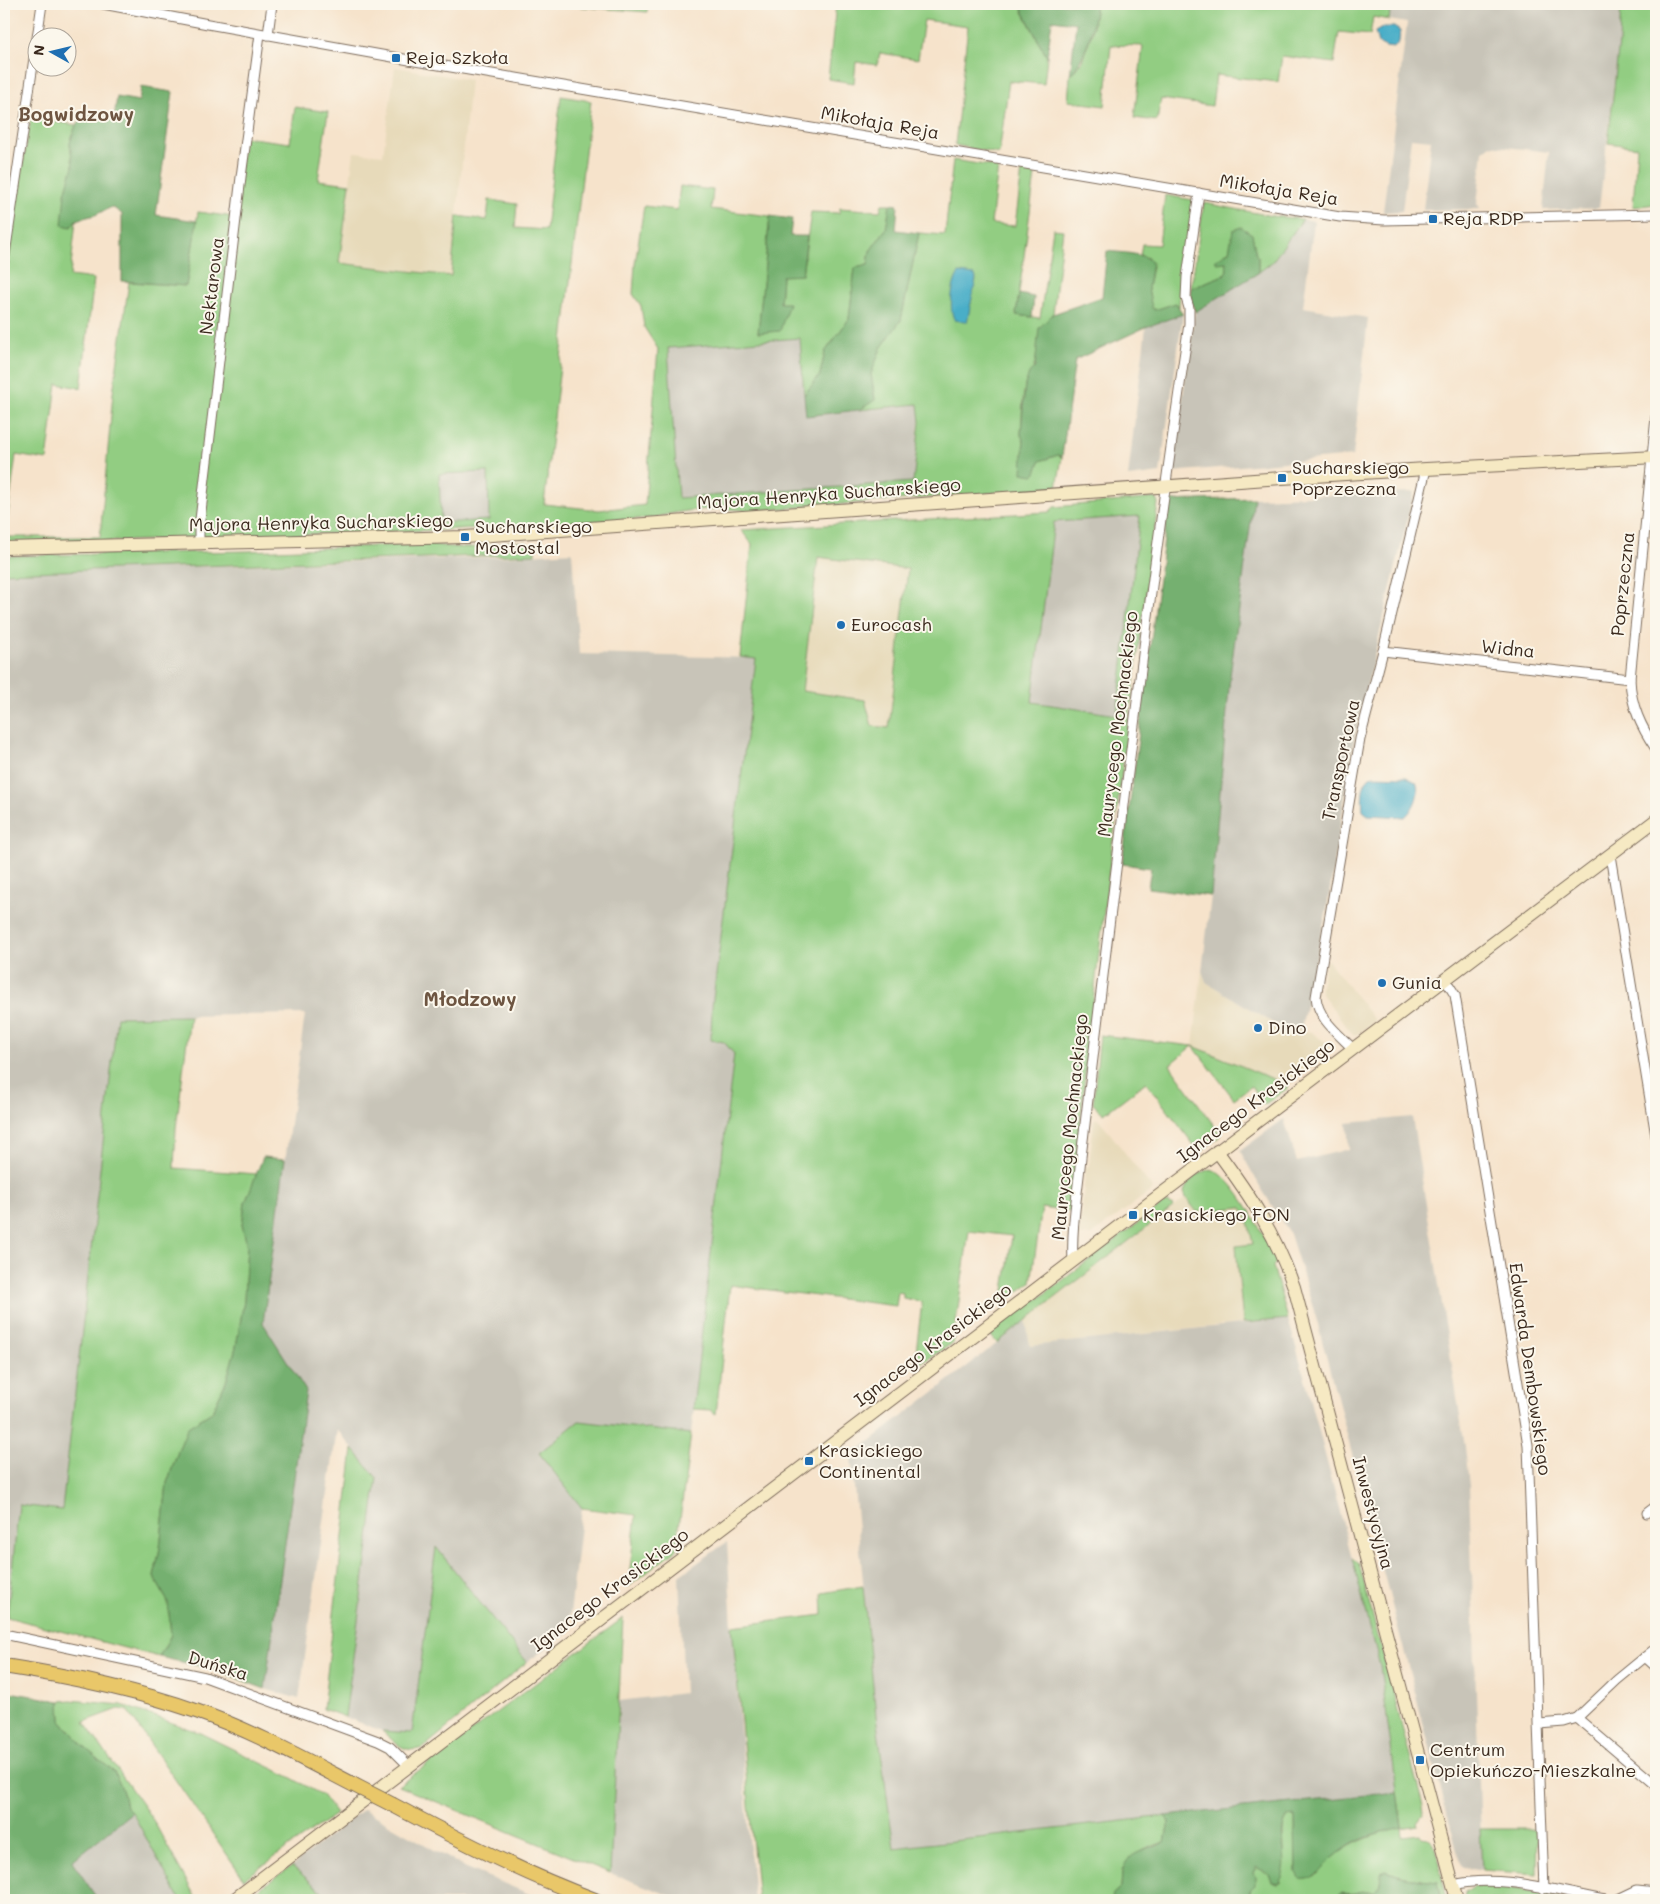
<svg xmlns="http://www.w3.org/2000/svg" width="1660" height="1904" viewBox="0 0 1660 1904" font-family="Mali,sans-serif">
	<style>
		.built { fill: #e7daba }
		.industrial { fill: #c8c4b8 }
		.green { fill: #92cd82; stroke: #667c50; fill-rule: evenodd }
		.forest { fill: #75b070; stroke: #586d47 }
		.water { fill: #49aec8; stroke: #426c73 }
		.lines { fill: none; stroke-linecap: round; stroke-linejoin: round }
		.street-casing { stroke: #7c6b5b; stroke-width: 11 }
		.secondary-casing { stroke: #7c6b5b; stroke-width: 14 }
		.primary-casing { stroke: #7c6b5b; stroke-width: 16 }
		.street { stroke: #fff; stroke-width: 9 }
		.secondary { stroke: #f6e9c3; stroke-width: 12 }
		.primary { stroke: #e9c769; stroke-width: 14 }
		.primary-bridge-casing { stroke: #7c6b5b; stroke-width: 16; stroke-linecap: butt }
		.primary-bridge { stroke: #e9c769; stroke-width: 14 }
		.poi-dot { fill: #1f6fb2; stroke: #fbf7ec; stroke-width: 2 }
		.labels { text-anchor: middle; stroke-width: 4; stroke-linejoin: round; paint-order: stroke }
		.poi-label { font-size: 18px; fill: #3b2a1e; stroke: #fbf7ec; text-anchor: start }
		.street-label { font-size: 18px; fill: #3b2a1e; stroke: #fbf7ec }
		.neighbourhood-label { font-size: 19px; font-weight: bold; fill: #6e5541; stroke: #fbf7ec }
	</style>
	<rect width="100%" height="100%" fill="#fbf7ec"/>
	<filter id="ink" filterUnits="userSpaceOnUse"><feTurbulence type="fractalNoise" baseFrequency=".02" numOctaves="2"/><feDisplacementMap in="SourceGraphic" scale="10" xChannelSelector="R" yChannelSelector="G"/><feConvolveMatrix kernelMatrix="1 2 1 2 8 2 1 2 1" color-interpolation-filters="sRGB"/></filter>
	<filter id="wash" filterUnits="userSpaceOnUse"><feTurbulence type="fractalNoise" baseFrequency=".0096" numOctaves="4" result="noise"/><feDisplacementMap in="SourceGraphic" scale="20" xChannelSelector="R" yChannelSelector="G"/><feGaussianBlur stdDeviation="1.12" result="paint"/><feColorMatrix in="noise" values="0 0 0 0 0 0 0 0 0 0 0 0 0 0 0 0 0 1.4 0 .05"/><feComposite in="paint" operator="in"/></filter>
	<g filter="url(#wash)">
		<rect width="100%" height="100%" fill="#f6e3cb"/>
		<g class="built">
			<path d="M395 67 470 80 451 276 339 263 354 152 383 155Z"/>
			<path d="M818 557 908 568 889 728 872 726 802 691Z"/>
			<path d="M1327 959 1375 1021 1354 1036 1321 993V986Z"/>
			<path d="M1202 971 1206 982 1285 1031 1289 1026 1294 1029 1311 1032 1328 1044 1312 1068 1293 1081 1288 1088 1278 1081 1193 1046Z"/>
			<path d="M1098 1118 1153 1189 1092 1235 1079 1236 1086 1167 1089 1166 1094 1120Z"/>
			<path d="M1186 1198 1197 1212 1241 1207 1246 1213 1253 1245 1236 1246 1243 1323 1030 1346 1026 1321Z"/>
		</g>
		<g class="industrial">
			<path d="M1391 4H1621L1619 42 1599 208 1543 210 1549 152 1490 145 1483 151 1477 204 1481 209 1423 210 1431 140 1411 138 1402 211 1383 212 1407 23 1389 20Z"/>
			<path d="M1303 219 1314 221 1303 307 1368 318 1353 456 1172 472 1195 312 1258 273 1272 262Z"/>
			<path d="M1183 314 1160 473 1128 477 1146 327Z"/>
			<path d="M800 338 818 415 918 404 920 414 913 482 678 499 668 348Z"/>
			<path d="M488 472 489 520 440 524 439 474Z"/>
			<path d="M1414 492 1355 735 1327 908 1301 1029 1294 1030 1289 1026 1286 1031 1206 982 1202 971 1211 896 1230 676 1254 498Z"/>
			<path d="M1140 515 1117 715 1032 702 1054 522Z"/>
			<path d="M572 552 579 654 756 658 712 1007 711 1039 725 1042 734 1054 691 1434 579 1421 539 1453 582 1508 568 1633 527 1662 437 1548 412 1733 382 1731 345 1717 377 1478 337 1429 299 1699 265 1689 306 1391 263 1323 305 1014 117 1017 62 1511 19 1505 7 1617H4V573L498 557Z"/>
			<path d="M1412 1117 1465 1447 1469 1485 1482 1870 1461 1866 1315 1314 1290 1234 1261 1188 1240 1151 1284 1119 1297 1162 1349 1149 1347 1123Z"/>
			<path d="M1288 1319 1308 1389 1380 1666 1397 1792 1165 1816 894 1848 876 1716 851 1456 1026 1321 1030 1346Z"/>
			<path d="M727 1542 732 1626 754 1900H682L610 1873 619 1701 684 1693 679 1576Z"/>
			<path d="M363 1809 464 1867 544 1900H332L292 1866Z"/>
			<path d="M132 1812 180 1900H98L72 1861Z"/>
		</g>
		<g class="green">
			<path d="M572 4H648L647 12 572 6Z"/>
			<path d="M836 4H1022V10L1047 57 1044 84 1009 81 999 154 955 145 968 26 924 20 918 59 880 53 877 65 856 62 854 83 828 79Z"/>
			<path d="M1096 4H1391L1389 20 1373 17 1370 35 1339 32 1334 63 1282 56 1278 82 1216 75 1212 106 1161 99 1157 121 1134 118 1143 46 1111 45 1105 106 1068 101 1070 76 1082 61 1092 33Z"/>
			<path d="M1621 4H1656V204L1633 207 1637 147 1608 143 1619 42Z"/>
			<path d="M561 96 591 101 544 504 599 510 645 505 658 349 644 327 641 306 633 294 635 264 644 206 677 210 680 186 713 190 711 209 770 216 758 333 788 304H780L782 275H802L811 212 839 213 840 208 880 211 882 204H890L886 229 870 251 868 265 855 268 849 319 825 352 820 375 804 395 800 338 668 348 678 498 913 482 920 422 918 404 859 410 875 399 871 374 881 348 901 320 919 233 945 235 953 160 998 167 991 224 1015 226 1022 170 1035 175 1016 315 1040 318 1053 229 1063 230 1053 314C1041 327 1039 347 1035 364 1033 371 1027 377 1025 385 1022 401 1022 419 1021 435L1024 441 1023 457 1036 473 1040 461 1058 455 1062 457 1057 488 750 511C717 507 685 509 653 518L441 530 4 545V269L31 118 76 125 70 143 73 166 65 194 76 220 70 276 94 279 81 388 57 384 47 460 16 455 5 537H100L113 393 129 282 186 286 198 212 234 217 244 137 290 143 295 107 328 112 318 180 350 184 339 263 451 276 457 216 487 220 489 200 517 204 515 228 546 230ZM488 472 489 520 441 523 439 474Z"/>
			<path d="M1165 195 1193 200 1194 204 1181 277 1179 307 1176 303 1155 310 1151 308 1148 288 1152 266 1148 258 1140 255 1142 244 1159 245Z"/>
			<path d="M1204 203 1272 216 1303 219 1272 262 1258 273V257L1256 255 1252 235 1233 236 1229 251 1215 261 1226 262 1227 270 1224 275 1191 288Z"/>
			<path d="M1156 498 1158 503C1127 739 1092 975 1072 1212L1042 1208 1031 1282 1002 1304 1012 1236 969 1231 953 1343 914 1368 922 1302 903 1298V1293L898 1292 896 1306 730 1285 716 1414 710 1410 693 1409 734 1054 724 1042 711 1040 712 1007 756 659 740 657 752 544 741 530 1049 512 1054 507ZM1140 516 1117 715 1032 702 1054 522ZM818 557 908 569 889 728 872 726 865 700 802 691Z"/>
			<path d="M510 541 526 542 535 547V554L4 573V556L248 551 430 544C458 549 483 549 510 541Z"/>
			<path d="M190 1016 176 1128 174 1168 257 1174 245 1203 242 1225 247 1244 244 1301 236 1347 226 1382 212 1412 188 1427 180 1446 167 1483 160 1548 154 1577 168 1602 171 1635 159 1657 7 1617 19 1505 62 1510 117 1017Z"/>
			<path d="M1100 1035 1193 1046 1278 1081 1288 1088 1264 1105 1251 1086 1234 1099 1193 1046 1170 1065 1221 1135 1200 1153 1146 1082 1104 1114 1093 1104Z"/>
			<path d="M1211 1169C1236 1176 1266 1240 1277 1262L1273 1266 1288 1319 1243 1323 1236 1246 1253 1244 1246 1213 1241 1207 1197 1212 1186 1198 1184 1192C1187 1181 1201 1171 1211 1169Z"/>
			<path d="M1167 1203 1174 1206 997 1343 988 1332 1028 1302 1038 1299 1163 1204Z"/>
			<path d="M579 1421 691 1434 676 1550 628 1587 636 1515 582 1508 539 1453Z"/>
			<path d="M353 1449 377 1478 345 1717 323 1709Z"/>
			<path d="M436 1547 527 1662 423 1748C404 1754 396 1743 382 1731L412 1733Z"/>
			<path d="M1352 1558 1359 1564 1423 1806 1424 1813 1417 1822 1418 1825 1402 1828 1403 1836 1421 1834 1422 1837 1429 1838 1434 1843 1447 1900H1442L1438 1881 1404 1877 1385 1871 1381 1874C1382 1883 1382 1887 1374 1892 1359 1888 1355 1897 1342 1892L1332 1900H1258L1250 1894 1253 1873 1256 1867 1269 1874 1272 1882 1277 1884 1280 1883C1281 1872 1283 1862 1284 1851 1284 1839 1280 1827 1288 1817L1295 1816 1296 1872 1316 1876C1341 1844 1365 1838 1402 1827L1380 1666Z"/>
			<path d="M863 1586 876 1716 894 1848 1165 1816 1169 1822 1165 1842 1141 1851 1122 1870 1121 1888 1113 1895V1898L1117 1900H758L732 1626 823 1615 822 1593Z"/>
			<path d="M623 1618 610 1873 398 1786Z"/>
			<path d="M71 1700 122 1705 198 1732 288 1776 322 1795 336 1814 244 1879 127 1710 119 1709 84 1722 153 1820 197 1900H180L132 1812 126 1807 122 1789 114 1772 84 1747 61 1720 60 1701Z"/>
			<path d="M1480 1829H1538L1537 1874 1482 1870Z"/>
			<path d="M292 1866 332 1900H243Z"/>
			<path d="M1474 1886C1506 1888 1537 1889 1567 1900H1464L1465 1892Z"/>
		</g>
		<g class="forest">
			<path d="M1022 4H1096C1092 32 1088 53 1070 76L1076 23 1052 20 1047 57 1022 9Z"/>
			<path d="M141 87 173 92 156 215 197 221 186 286 122 281V214L112 207 95 215 76 220 71 227 62 225 65 194 73 166 70 143 76 125 86 115 114 118 117 97 139 101Z"/>
			<path d="M890 204 898 205 896 230 919 233 901 320 881 348 871 374 875 400 859 410 806 416 804 395 820 375 825 352 849 319 855 268 868 265 870 251 886 229Z"/>
			<path d="M770 216 792 219 790 236H807L802 275 782 276 780 303H789L780 331 758 333Z"/>
			<path d="M1241 227 1252 234 1256 255 1258 257V273L1195 312 1190 297 1191 288 1224 275 1227 270 1226 262 1217 263 1215 261 1229 251 1233 230Z"/>
			<path d="M1107 251C1121 253 1142 252 1152 262L1148 288 1152 308 1155 310 1176 303 1183 314 1146 327 1075 360 1062 457 1058 455 1040 461 1036 473 1033 475 1022 473 1024 441 1021 435 1022 421 1025 385 1029 374 1035 367 1039 328 1053 314 1102 297Z"/>
			<path d="M1019 294 1034 297 1032 317 1016 315Z"/>
			<path d="M1254 498 1230 676 1211 896 1148 888 1151 868 1122 864 1169 501Z"/>
			<path d="M263 1157 285 1159 263 1323 306 1391 265 1689 209 1668 159 1657 171 1635 168 1602 154 1577 160 1548 167 1483 180 1446 188 1427 212 1412 226 1382 236 1347 244 1301 247 1245 242 1225 245 1203Z"/>
			<path d="M4 1691 60 1701 61 1720 84 1747 114 1772 122 1789 126 1807 132 1812 72 1861 98 1900H4Z"/>
			<path d="M1397 1792 1402 1828C1383 1833 1363 1836 1346 1848 1339 1853 1331 1859 1325 1866 1316 1875 1313 1881 1299 1879L1296 1872 1295 1816 1288 1817C1273 1836 1294 1859 1279 1883L1277 1884 1272 1882 1269 1874 1256 1867 1253 1873 1255 1877V1885L1250 1890V1893L1258 1900H1117L1112 1898 1113 1895 1121 1888C1122 1882 1121 1874 1123 1869 1130 1848 1150 1852 1165 1842L1169 1822 1165 1816Z"/>
			<path d="M1385 1871 1404 1877 1438 1881 1442 1900H1422L1391 1893 1384 1900H1332L1342 1892C1355 1898 1359 1888 1373 1892 1382 1887 1382 1883 1381 1873Z"/>
		</g>
		<g class="water">
			<path d="M1384 27H1394L1400 31 1399 42 1394 48 1386 47 1378 43 1375 32Z"/>
			<path d="M959 273 975 275 976 279 967 322 955 320C948 312 952 282 959 273Z"/>
			<path d="M1372 776 1406 777 1416 782C1421 793 1414 809 1405 817L1368 815 1363 811C1362 800 1361 781 1372 776Z"/>
		</g>
	</g>
	<g filter="url(#ink)">
		<g class="lines">
			<g class="street-casing">
				<g id="street">
					<path d="M103 4 208 24 415 61 1340 217 1384 220 1656 214"/>
					<path d="M268 35 272 4"/>
					<path d="M4 261 42 4"/>
					<path d="M1656 417 1630 679C1631 706 1641 727 1656 749"/>
					<path d="M199 543V528L241 177 260 34"/>
					<path d="M1383 651 1630 679"/>
					<path d="M1610 855 1656 1136"/>
					<path d="M1445 979 1455 995 1528 1445 1544 1889"/>
					<path d="M1353 1049C1339 1034 1318 1019 1316 997L1360 739 1383 651 1426 469"/>
					<path d="M1073 1261C1071 1227 1078 1191 1081 1157 1089 1091 1097 1025 1105 959 1131 747 1157 535 1189 324V308L1186 298 1187 277 1199 193"/>
					<path d="M1647 1513 1656 1506"/>
					<path d="M4 1634 205 1677 378 1741 390 1747 408 1765"/>
					<path d="M1645 1657 1656 1667"/>
					<path d="M1577 1718 1656 1785"/>
					<path d="M1539 1724 1564 1722 1577 1718 1617 1680 1656 1648"/>
					<path d="M1453 1885C1499 1873 1559 1892 1605 1900"/>
					<path d="M1616 1900 1637 1890 1656 1892"/>
				</g>
			</g>
			<g class="secondary-casing">
				<g id="secondary">
					<path d="M4 548 465 537 1282 478 1426 469 1656 457"/>
					<path d="M1217 1151C1251 1197 1275 1233 1294 1287L1457 1900"/>
					<path d="M233 1900 1144 1207 1656 820"/>
				</g>
			</g>
			<g class="primary-casing">
				<g id="primary">
					<path d="M4 1666C69 1676 133 1689 196 1711 251 1730 302 1758 354 1785"/>
					<path d="M393 1805C459 1840 525 1874 595 1900"/>
				</g>
			</g>
			<use href="#street" class="street"/>
			<use href="#secondary" class="secondary"/>
			<use href="#primary" class="primary"/>
			<g class="primary-bridge-casing">
				<path id="primary-bridge" d="M354 1785 393 1805"/>
			</g>
			<use href="#primary-bridge" class="primary-bridge"/>
		</g>
	</g>
	<g class="poi-dot">
		<rect x="391" y="53" width="10" height="10" rx="2.5"/>
		<rect x="1428" y="214" width="10" height="10" rx="2.5"/>
		<rect x="1277" y="473" width="10" height="10" rx="2.5"/>
		<rect x="460" y="532" width="10" height="10" rx="2.5"/>
		<circle cx="841" cy="625" r="5"/>
		<circle cx="1382" cy="983" r="5"/>
		<circle cx="1258" cy="1028" r="5"/>
		<rect x="1128" y="1210" width="10" height="10" rx="2.5"/>
		<rect x="804" y="1456" width="10" height="10" rx="2.5"/>
		<rect x="1415" y="1755" width="10" height="10" rx="2.5"/>
	</g>
	<g class="labels">
		<g class="poi-label">
			<text x="406" y="64">Reja Szkoła</text>
			<text x="1443" y="225">Reja RDP</text>
			<text x="1292" y="474">Sucharskiego<tspan x="1292" dy="21">Poprzeczna</tspan></text>
			<text x="475" y="533">Sucharskiego<tspan x="475" dy="21">Mostostal</tspan></text>
			<text x="851" y="631">Eurocash</text>
			<text x="1392" y="989">Gunia</text>
			<text x="1268" y="1034">Dino</text>
			<text x="1143" y="1221">Krasickiego FON</text>
			<text x="819" y="1457">Krasickiego<tspan x="819" dy="21">Continental</tspan></text>
			<text x="1430" y="1756">Centrum<tspan x="1430" dy="21">Opiekuńczo-Mieszkalne</tspan></text>
		</g>
		<g class="street-label">
			<text transform="translate(880 123) rotate(10)" y="6">Mikołaja Reja</text>
			<text transform="translate(1279 190) rotate(9)" y="6">Mikołaja Reja</text>
			<text transform="translate(212 286) rotate(-83)" y="6">Nektarowa</text>
			<text transform="translate(829 494) rotate(-4)" y="6">Majora Henryka Sucharskiego</text>
			<text transform="translate(321 523) rotate(-1)" y="6">Majora Henryka Sucharskiego</text>
			<text transform="translate(1623 584) rotate(-84)" y="6">Poprzeczna</text>
			<text transform="translate(1508 649) rotate(6)" y="6">Widna</text>
			<text transform="translate(1118 724) rotate(-83)" y="6">Maurycego Mochnackiego</text>
			<text transform="translate(1341 760) rotate(-78)" y="6">Transportowa</text>
			<text transform="translate(1256 1101) rotate(-37)" y="6">Ignacego Krasickiego</text>
			<text transform="translate(1070 1127) rotate(-84)" y="6">Maurycego Mochnackiego</text>
			<text transform="translate(933 1345) rotate(-37)" y="6">Ignacego Krasickiego</text>
			<text transform="translate(1530 1369) rotate(82)" y="6">Edwarda Dembowskiego</text>
			<text transform="translate(1373 1513) rotate(75)" y="6">Inwestycyjna</text>
			<text transform="translate(610 1590) rotate(-37)" y="6">Ignacego Krasickiego</text>
			<text transform="translate(218 1666) rotate(17)" y="6">Duńska</text>
		</g>
		<g class="neighbourhood-label">
			<text x="76" y="121">Bogwidzowy</text>
			<text x="470" y="1006">Młodzowy</text>
		</g>
	</g>
	<rect width="1660" height="1904" fill="none" stroke="#fbf7ec" stroke-width="20"/>
	<g transform="translate(52 52) rotate(278)"><circle r="24" fill="#fbf7ec" stroke="#aea59a"/>
	<path d="M0-4L9 19L0 12L-9 19Z" fill="#1f6fb2"/>
	<text y="-8" font-size="14" font-weight="bold" text-anchor="middle" fill="#3b2a1e">N</text>
	</g>
</svg>
